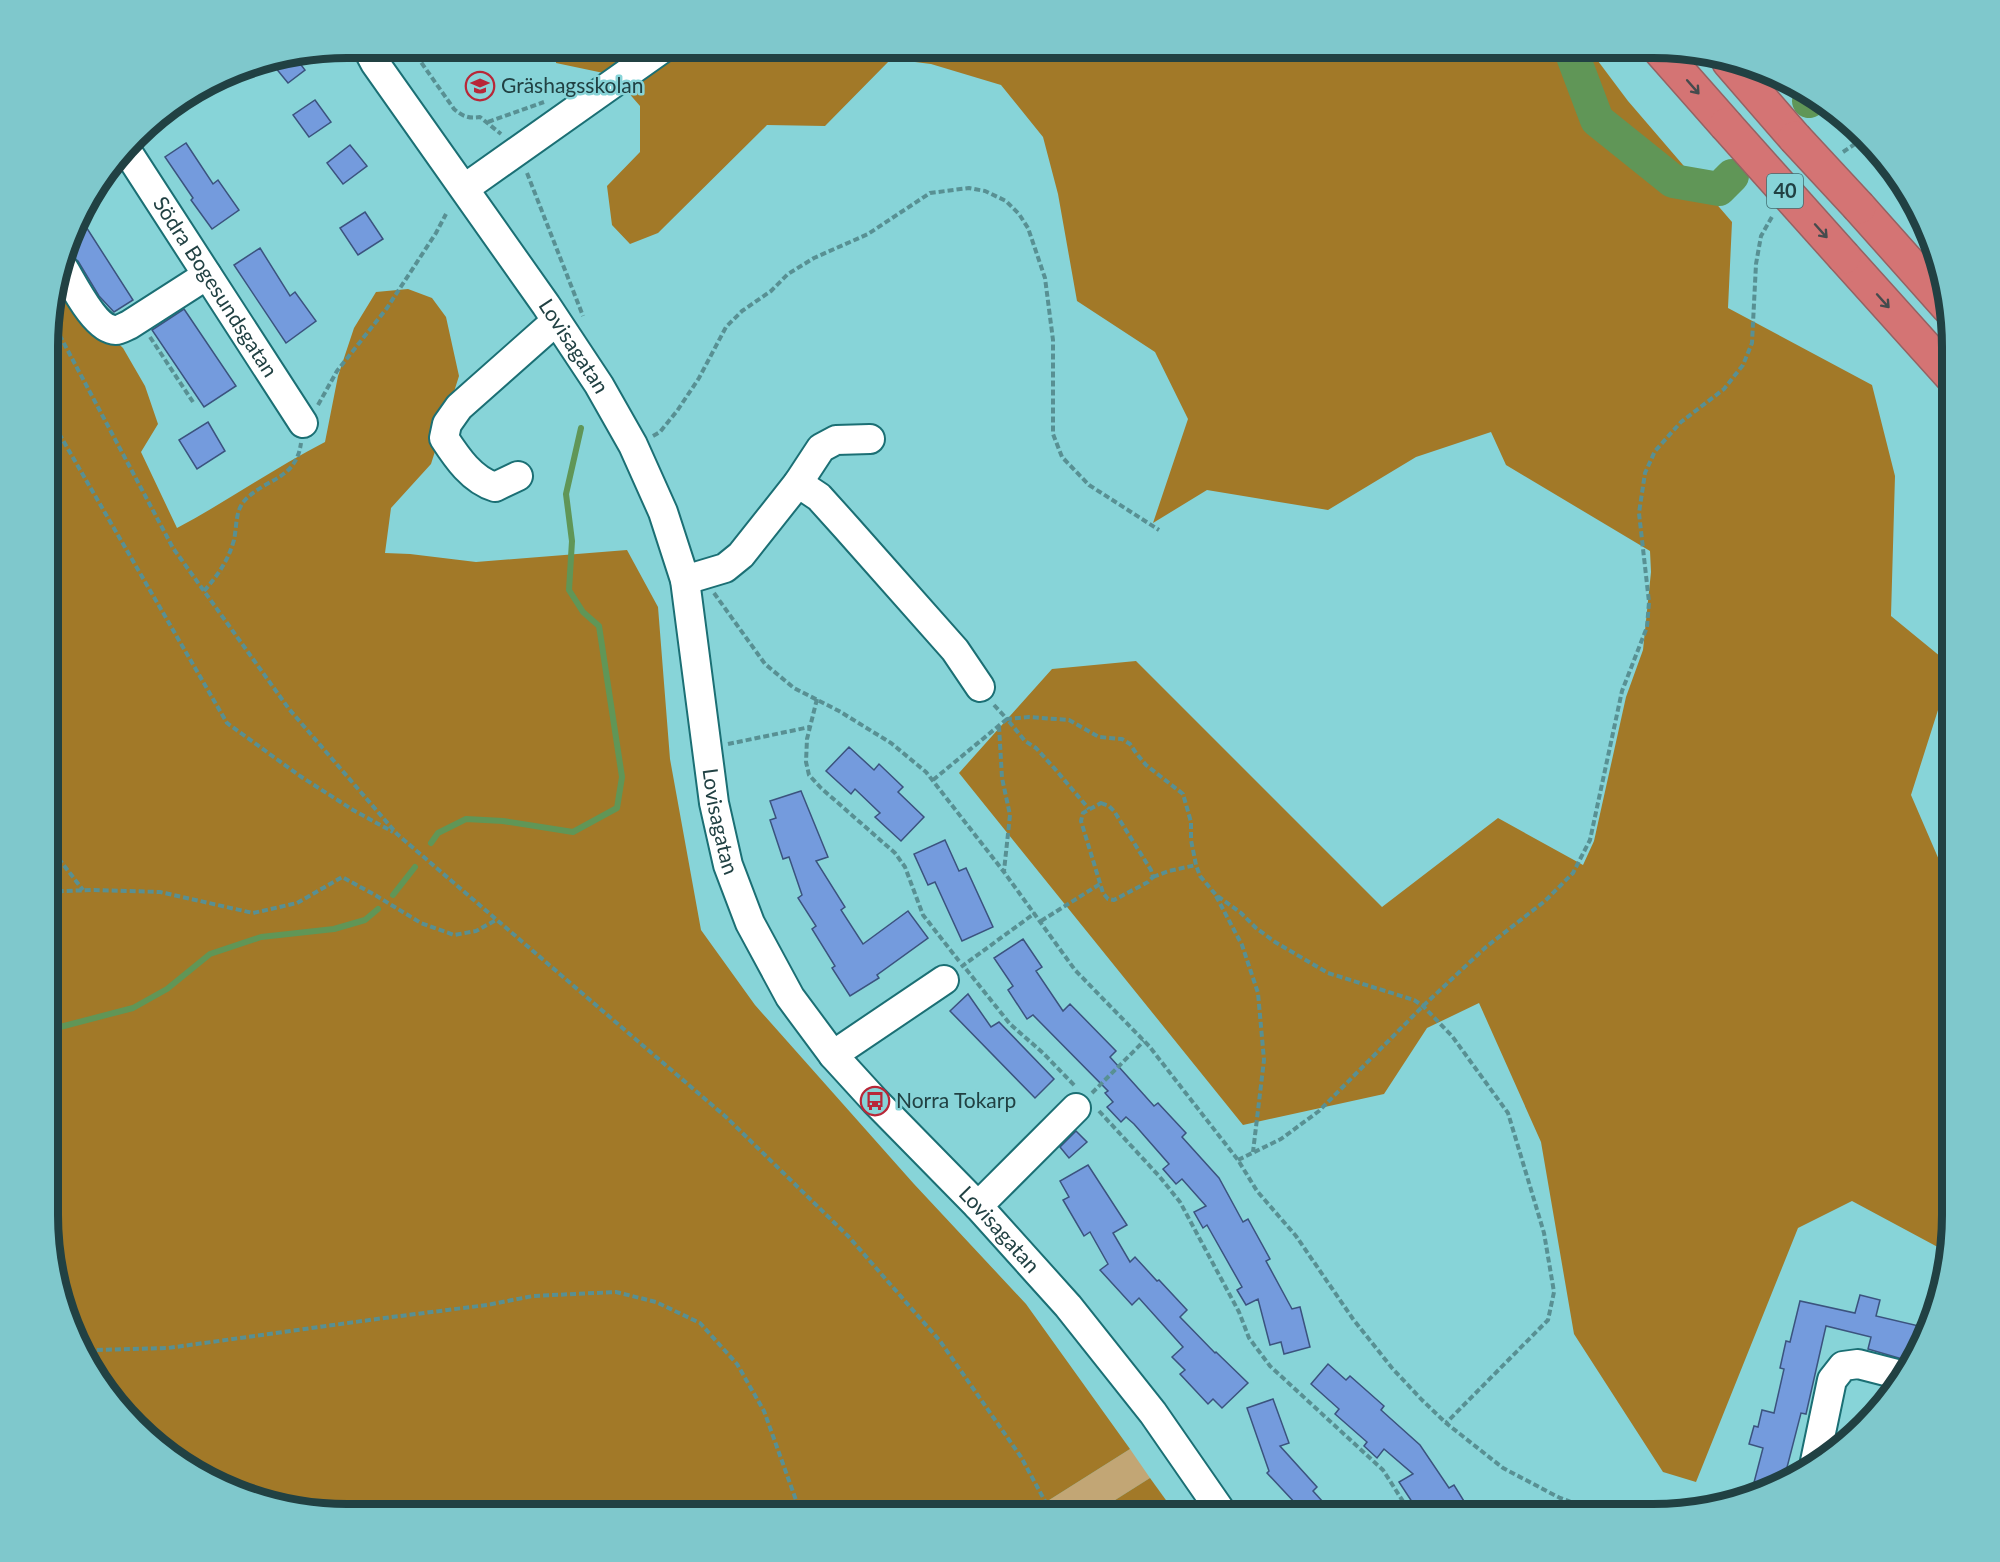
<svg xmlns="http://www.w3.org/2000/svg" width="2000" height="1562" viewBox="0 0 2000 1562" font-family="Lato,sans-serif">
	<style>
		.green { fill: #c2a675 }
		.forest { fill: #a27928 }
		.lines { fill: none; stroke-linecap: round; stroke-linejoin: round }
		.stream { stroke: #609657; stroke-width: 6 }
		.river { stroke: #609657; stroke-width: 34 }
		.building { fill: #749bdd; stroke: #3b537e; stroke-width: 1.5 }
		.minor-casing { stroke: #1b6f74; stroke-width: 32 }
		.highway-casing { stroke: #956263; stroke-width: 36 }
		.path { stroke: #589093; stroke-width: 4; stroke-dasharray: 6 3; stroke-linecap: butt }
		.minor { stroke: #fff; stroke-width: 28 }
		.highway { stroke: #d47474; stroke-width: 33 }
		.highway-bridge-casing { stroke: #956263; stroke-width: 36; stroke-linecap: butt }
		.highway-bridge { stroke: #d47474; stroke-width: 33 }
		.oneway { stroke: #454b4d }
		.labels { text-anchor: middle; stroke-width: 5; stroke-linejoin: round; paint-order: stroke }
		.shield { fill: #87d4d8; stroke: #406d70; stroke-width: 1.5 }
		.shield-label { font-size: 20px; font-weight: bold; fill: #214143 }
		.poi-label { font-size: 21px; fill: #214143; stroke: #87d4d8; text-anchor: start }
		.street-label { font-size: 21px; fill: #214143; stroke: #87d4d8 }
		.rim { fill: none; stroke: #214143; stroke-width: 8 }
	</style>
	<rect width="100%" height="100%" fill="#87d4d8"/>
	<path class="green" d="M1130 1449 1150 1478 1093 1514H1027Z"/>
	<g class="forest">
		<path d="M556 48 1589 49 1628 101 1732 222 1728 308 1872 385 1895 476 1891 616 1952 666 1911 795 1952 890 1951 1234 1947 1252 1852 1201 1798 1228 1696 1482 1663 1472 1574 1334 1541 1142 1479 1003 1427 1028 1384 1094 1243 1125 959 773 1052 669 1136 661 1382 907 1498 818 1583 865 1594 841 1626 697 1643 650 1651 572 1650 551 1506 465 1491 432 1416 457 1328 510 1207 490 1153 523 1188 419 1155 352 1077 301 1058 194 1043 137 1001 85 931 64 891 59 825 126 767 125 658 233 630 244 612 225 607 186 640 152V106L613 75 556 63Z"/>
		<path d="M58 286 123 348 145 386 158 424 141 452 177 528C228 501 274 468 325 442L338 376 354 328 376 292 408 289 432 298 446 317 459 376 431 464 391 508 385 553 410 554 476 562 627 550 658 607 670 759 701 930 755 1005 914 1184 1026 1304 1130 1449 1027 1514 328 1513 233 1491 150 1439 79 1347 49 1234 51 308Z"/>
		<path d="M1150 1478 1176 1514H1093Z"/>
	</g>
	<g class="lines">
		<g class="stream">
			<path d="M431 843 438 833 466 819 503 821 573 832 617 808 622 777 599 626 583 612 569 590 572 541 566 494 581 428"/>
			<path d="M393 895 415 867"/>
			<path d="M49 1036 60 1027 133 1008 167 989 210 954 261 937 334 929 365 920 378 909"/>
		</g>
		<g class="river">
			<path d="M1568 49 1571 51 1597 120 1673 181 1719 189 1732 176"/>
			<path d="M1809 101 1812 99"/>
		</g>
	</g>
	<g class="building">
		<path d="M295 57 305 70 288 83 270 61Z"/>
		<path d="M315 100 331 122 309 137 293 115Z"/>
		<path d="M186 143 213 184 218 180 239 210 212 229 191 200 193 198 165 157Z"/>
		<path d="M350 145 367 166 343 184 327 163Z"/>
		<path d="M365 212 383 239 358 255 340 228Z"/>
		<path d="M81 219 133 300 114 312 99 296 78 261 69 254Z"/>
		<path d="M260 248 290 296 295 292 316 321 286 343 234 265Z"/>
		<path d="M184 309 236 386 204 407 152 330Z"/>
		<path d="M208 422 225 451 197 469 179 440Z"/>
		<path d="M849 747 874 770 879 764 903 787 898 792 924 817 901 841 875 817 880 813 855 789 851 794 826 771Z"/>
		<path d="M801 791 828 857 816 861 845 907 841 910 863 944 908 911 928 938 877 975 879 978 850 996 832 968 835 966 812 929 816 926 798 898 802 895 789 857 783 859 770 820 776 818 770 801Z"/>
		<path d="M945 840 959 871 966 868 993 927 962 941 935 882 928 885 914 854Z"/>
		<path d="M1023 939 1042 967 1036 971 1063 1011 1070 1004 1116 1051 1110 1057 1154 1106 1158 1103 1186 1133 1182 1137 1219 1178 1243 1222 1248 1219 1270 1259 1266 1261 1292 1309 1300 1307 1310 1347 1284 1354 1281 1342 1270 1345 1258 1299 1246 1305 1237 1290 1242 1287 1207 1225 1203 1228 1194 1212 1206 1206 1182 1179 1176 1184 1163 1169 1169 1164 1134 1124 1126 1117 1121 1122 1107 1107 1113 1102 1105 1093 1108 1091 1033 1015 1027 1019 1008 990 1013 986 994 958Z"/>
		<path d="M968 994 991 1027 999 1022 1054 1079 1035 1098 950 1011Z"/>
		<path d="M1076 1131 1087 1142 1069 1158 1060 1147Z"/>
		<path d="M1088 1165 1127 1225 1113 1233 1130 1262 1135 1257 1157 1281 1159 1280 1187 1310 1180 1317 1215 1353 1216 1352 1248 1383 1222 1408 1213 1399 1208 1404 1180 1374 1185 1370 1172 1357 1183 1347 1139 1298 1132 1305 1100 1270 1108 1264 1090 1232 1084 1236 1063 1200 1069 1197 1060 1181Z"/>
		<path d="M1860 1295 1880 1300 1876 1316 1919 1326 1917 1336 1924 1337 1909 1361 1868 1349 1871 1337 1826 1326 1806 1414 1801 1413 1783 1483 1767 1491 1751 1494 1763 1448 1749 1444 1754 1426 1758 1427 1762 1410 1774 1413 1784 1369 1780 1368 1786 1341 1790 1342 1800 1301 1855 1313Z"/>
		<path d="M1328 1364 1346 1380 1350 1376 1384 1406 1381 1410 1420 1445 1449 1488 1454 1485 1472 1514H1420L1399 1482 1413 1474 1384 1449 1377 1458 1364 1446 1367 1442 1335 1414 1339 1409 1311 1384Z"/>
		<path d="M1273 1399 1289 1443 1280 1446 1317 1487 1313 1491 1334 1514H1289L1297 1505 1267 1473 1269 1471 1247 1408Z"/>
	</g>
	<g class="lines">
		<g class="minor-casing">
			<g id="minor">
				<path id="s1" d="M367 48 375 63 546 305 599 385 633 445 663 512 685 580 714 803 728 865 750 923 790 997 833 1055 875 1101 978 1206 1068 1306 1153 1413 1223 1514"/>
				<path id="s2" d="M127 151 303 423"/>
				<path d="M465 188 663 48"/>
				<path d="M64 269C73 284 96 331 116 330 120 330 126 326 129 325L207 275"/>
				<path d="M518 476 495 487C472 480 457 458 444 438L447 424 459 407 556 321"/>
				<path d="M798 483 819 497 846 527 955 650 980 687"/>
				<path d="M685 580 725 568 741 555 798 483 821 448 836 440 870 439"/>
				<path d="M833 1055 944 980"/>
				<path d="M978 1206 1076 1108"/>
				<path d="M1814 1466 1832 1380 1843 1366 1858 1364 1901 1375"/>
			</g>
		</g>
		<g class="highway-casing">
			<g id="highway">
				<path d="M1659 49 1726 125"/>
				<path d="M1729 62 1795 138"/>
				<path d="M1859 207 1948 307"/>
				<path d="M1844 257 1952 377"/>
			</g>
		</g>
		<g class="path">
			<path d="M411 48 454 109C462 116 469 119 480 117L501 134"/>
			<path d="M488 122 544 102"/>
			<path d="M1843 152 1858 142 1865 141"/>
			<path d="M527 173 583 316"/>
			<path d="M51 319 173 548 289 709 397 834 726 1117 848 1236 940 1341 1021 1457 1052 1514"/>
			<path d="M150 337 193 402"/>
			<path d="M318 405 337 371 387 308 436 233 446 214"/>
			<path d="M50 418 227 723 300 776 353 810 393 832"/>
			<path d="M653 436 660 432 677 411 699 378 726 327 742 311 771 291 788 274 814 258 868 234 930 193 969 188 985 191 1006 201 1019 214 1028 228 1045 278 1053 340V434L1062 457 1089 485 1159 530"/>
			<path d="M204 591C218 575 228 561 234 540 237 526 235 511 245 500 266 478 296 480 301 443"/>
			<path d="M714 593 765 664 794 688 839 711 891 743 926 772 1004 872 1075 970 1149 1046 1238 1160 1257 1191 1296 1236 1353 1319 1392 1368 1422 1400 1446 1423 1503 1468 1560 1498 1605 1514"/>
			<path d="M817 699 807 739 806 762 809 775 821 788 895 853 905 867 923 915 959 961"/>
			<path d="M994 705 1007 719 1029 717 1069 720 1099 737 1122 739 1130 744 1136 753 1146 765 1183 794 1191 822V840L1196 865 1200 876 1216 895 1241 913 1256 928 1275 942 1328 973 1414 1000 1423 1006 1452 1036 1508 1113 1544 1233 1554 1292 1548 1320 1446 1423"/>
			<path d="M999 726 1002 778 1010 815 1004 871"/>
			<path d="M728 744 810 727"/>
			<path d="M933 780 1007 719 1025 741 1036 748 1055 769 1089 809"/>
			<path d="M1101 803 1109 806 1114 811 1151 870 1153 877 1148 882 1114 900 1108 899 1103 893 1081 821 1083 813Z"/>
			<path d="M49 843 59 859 83 890"/>
			<path d="M1153 877 1169 871 1196 865"/>
			<path d="M49 894 63 891 94 890 160 892 253 913 297 903 342 877 375 895 421 923 454 935 476 931 496 920"/>
			<path d="M1216 896 1242 945 1258 993 1264 1060 1253 1152"/>
			<path d="M1041 921 1100 884"/>
			<path d="M961 967 1035 913"/>
			<path d="M966 969 1010 1024 1043 1053 1075 1086"/>
			<path d="M1092 1093 1144 1041"/>
			<path d="M1099 1111 1159 1176 1180 1202 1239 1312 1249 1338 1270 1366 1383 1470 1411 1514"/>
			<path d="M1238 1160 1281 1139 1319 1111 1423 1006 1486 947 1545 901 1573 873 1590 840 1622 691 1647 627 1649 602 1639 513 1645 473 1655 451 1681 422 1724 389 1743 365 1752 343 1756 264 1761 236 1773 215"/>
			<path d="M79 1348 94 1350 168 1348 384 1318 487 1305 533 1296 616 1292 656 1302 700 1323 737 1364 764 1411 801 1514"/>
			<path d="M1550 1514 1560 1498"/>
		</g>
		<use href="#minor" class="minor"/>
		<use href="#highway" class="highway"/>
		<g class="highway-bridge-casing">
			<g id="highway-bridge">
				<path d="M1726 125 1844 257"/>
				<path d="M1795 138 1859 207"/>
			</g>
		</g>
		<use href="#highway-bridge" class="highway-bridge"/>
	</g>
	<defs><path id="oneway-shaft" d="M-6 0H5M1.5-3L5.5 0L1.5 3" fill="none" stroke-width="1.6" stroke-linecap="round" stroke-linejoin="round" transform="scale(1.5)"/></defs>
	<g class="oneway">
		<use href="#oneway-shaft" transform="translate(1693 87) rotate(49)"/>
		<use href="#oneway-shaft" transform="translate(1821 231) rotate(48)"/>
		<use href="#oneway-shaft" transform="translate(1883 301) rotate(48)"/>
	</g>
	<defs>
		<g id="school-ring" transform="scale(1.5)"><circle r="9.5" fill="#87d4d8" stroke="#b82738" stroke-width="1.5"/><path d="M0-5L7-2L0 1L-7-2ZM-4 1L0 2.5L4 1V4Q0 6-4 4Z" fill="#b82738"/></g>
		<g id="bus-ring" transform="scale(1.5)"><circle r="9.5" fill="#87d4d8" stroke="#b82738" stroke-width="1.5"/><path d="M-5-6H5V4H4V6H2V4H-2V6H-4V4H-5ZM-3.5-4V0h7V-4ZM-3.5 1.2v1.5H-2V1.2ZM2 1.2v1.5H3.5V1.2Z" fill="#b82738"/></g>
	</defs>
	<g fill-rule="evenodd">
		<use href="#school-ring" x="480" y="86"/>
		<use href="#bus-ring" x="875" y="1101"/>
	</g>
	<g class="labels">
		<rect class="shield" x="1767" y="174" width="36" height="34" rx="4.5"/>
		<g class="shield-label">
			<text x="1785" y="198">40</text>
		</g>
		<g class="poi-label">
			<text x="501" y="93">Gräshagsskolan</text>
			<text x="896" y="1108">Norra Tokarp</text>
		</g>
		<g class="street-label">
			<text dy="7" stroke="none"><textPath href="#s2" startOffset="162">Södra Bogesundsgatan</textPath></text>
			<text dy="7" stroke="none"><textPath href="#s1" startOffset="363">Lovisagatan</textPath></text>
			<text dy="7" stroke="none"><textPath href="#s1" startOffset="867">Lovisagatan</textPath></text>
			<text dy="7" stroke="none"><textPath href="#s1" startOffset="1371">Lovisagatan</textPath></text>
		</g>
	</g>
	<path d="M0 0H2000V1562H0ZM347 58H1653A289 289 0 0 1 1942 347V1215A289 289 0 0 1 1653 1504H347A289 289 0 0 1 58 1215V347A289 289 0 0 1 347 58Z" fill="#7fc8cc" fill-rule="evenodd"/>
	<path class="rim" d="M347 58H1653A289 289 0 0 1 1942 347V1215A289 289 0 0 1 1653 1504H347A289 289 0 0 1 58 1215V347A289 289 0 0 1 347 58Z"/>
</svg>
